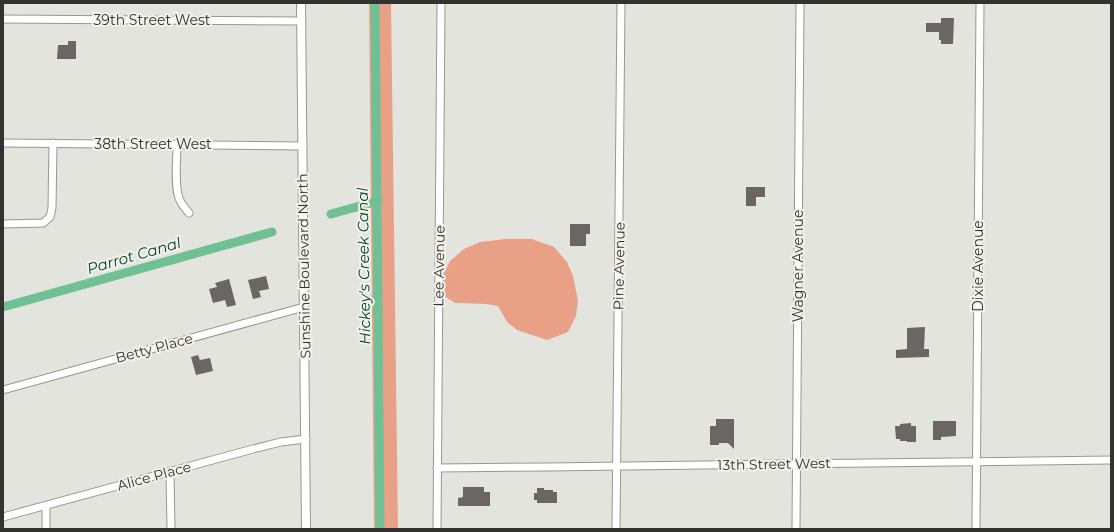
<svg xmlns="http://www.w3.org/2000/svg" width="1114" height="532" viewBox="0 0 1114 532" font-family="Montserrat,sans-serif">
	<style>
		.green { fill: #e8a187 }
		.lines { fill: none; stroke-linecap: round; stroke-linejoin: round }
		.canal { stroke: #70c096; stroke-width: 9 }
		.building { fill: #696663 }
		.minor-casing { stroke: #979792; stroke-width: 9 }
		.tertiary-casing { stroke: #979792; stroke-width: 10 }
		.minor { stroke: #fff; stroke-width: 7 }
		.tertiary { stroke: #fff; stroke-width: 8 }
		.labels { text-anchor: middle; stroke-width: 4; stroke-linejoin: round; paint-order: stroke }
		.street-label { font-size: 14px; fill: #323230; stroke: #f2f1ec }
		.water-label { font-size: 15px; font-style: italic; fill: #004429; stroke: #f2f1ec }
	</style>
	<rect width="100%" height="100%" fill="#e4e4df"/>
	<g class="green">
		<path d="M369 3H391L398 529H374Z"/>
		<path d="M506 239H532L554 247 567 262 573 276 578 300 576 316 568 332 547 340 517 330 507 322 498 306 486 304 455 303 444 296 443 275 450 261 464 249 480 242Z"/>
	</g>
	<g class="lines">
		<g class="canal">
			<path d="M375 3 380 529"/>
			<path d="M331 214 378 201"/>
			<path d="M3 307 272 232"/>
		</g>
	</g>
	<g class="building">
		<path d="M941 18H954L953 44H941V40H939V32H926V23H941Z"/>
		<path d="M68 41H76V59H57L58 45H68Z"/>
		<path d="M746 187H765V197H756V206H746Z"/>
		<path d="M570 224H590V234H586V246H570Z"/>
		<path d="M266 276 269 289 259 291 261 297 253 299 248 280Z"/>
		<path d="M229 279 236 305 227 307 225 300 213 303 209 289 217 287 215 283Z"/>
		<path d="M925 327 924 349H929V357L896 358V350L907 349V328Z"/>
		<path d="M198 355 200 360 210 358 213 371 196 375 191 357Z"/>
		<path d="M716 419H734V449L728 443H719V445H710V426H716Z"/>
		<path d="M933 421H956V436L941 437V440H933Z"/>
		<path d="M911 423V426H916V442H907V441H900V439H896L895 426H900V424Z"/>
		<path d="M463 487H484V492H490V506H458V498L463 497Z"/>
		<path d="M537 488H544V490H553V492H557V503H537V500H534V493H537Z"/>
	</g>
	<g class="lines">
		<g class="minor-casing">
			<g id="minor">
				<path d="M3 19 301 21"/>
				<path d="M3 143 303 146"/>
				<path d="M177 144C177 159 174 184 179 198 181 204 185 208 189 213"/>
				<path d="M3 224 43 223 50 217 52 208 53 143"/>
				<path d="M3 390 304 307"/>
				<path d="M437 468 546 467 1111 460"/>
				<path d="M170 472 171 529"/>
				<path d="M46 506V529"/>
				<path d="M3 517 253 449 281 442 306 439"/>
				<path d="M437 529 441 3"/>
				<path d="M616 529 621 3"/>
				<path d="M796 529 800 3"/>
				<path d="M976 529 980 3"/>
			</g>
		</g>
		<g class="tertiary-casing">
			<path id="tertiary" d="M301 3 306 529"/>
		</g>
		<use href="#minor" class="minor"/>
		<use href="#tertiary" class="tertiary"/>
	</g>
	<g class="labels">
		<g class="street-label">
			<text x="152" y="25">39th Street West</text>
			<text x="153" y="149">38th Street West</text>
			<text transform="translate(304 266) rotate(-91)" y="5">Sunshine Boulevard North</text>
			<text transform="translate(439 266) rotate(-89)" y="5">Lee Avenue</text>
			<text transform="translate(619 266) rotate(-89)" y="5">Pine Avenue</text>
			<text transform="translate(798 266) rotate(-90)" y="5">Wagner Avenue</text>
			<text transform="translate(978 266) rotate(-90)" y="5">Dixie Avenue</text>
			<text transform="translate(154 348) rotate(-15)" y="5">Betty Place</text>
			<text transform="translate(774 464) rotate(-1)" y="5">13th Street West</text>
			<text transform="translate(154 476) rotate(-15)" y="5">Alice Place</text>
		</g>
		<g class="water-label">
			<text transform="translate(134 256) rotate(-16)" y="5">Parrot Canal</text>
			<text transform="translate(364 266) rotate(-91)" y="5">Hickey's Creek Canal</text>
		</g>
	</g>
	<rect width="1114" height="532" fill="none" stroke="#323230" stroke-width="8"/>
</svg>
